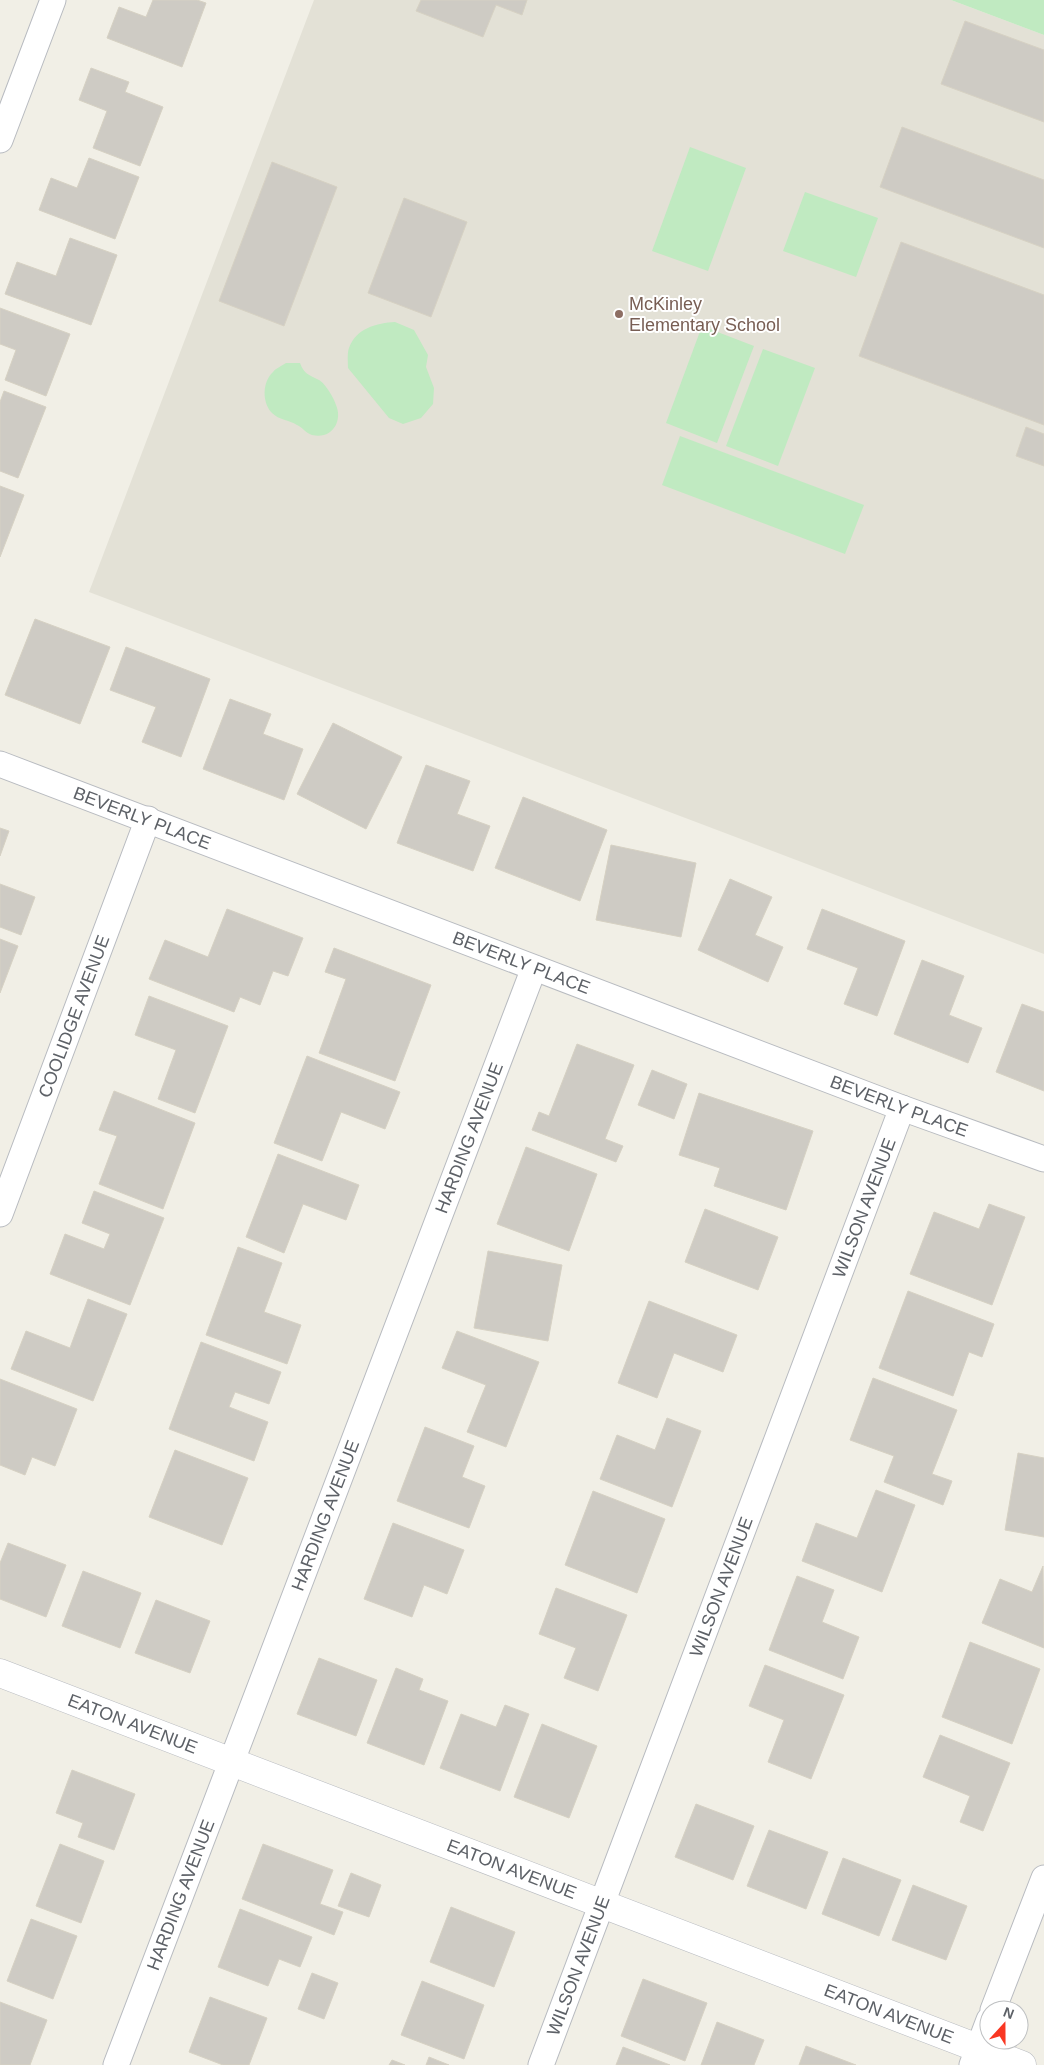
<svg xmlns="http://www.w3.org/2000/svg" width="1044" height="2065" font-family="Helvetica,sans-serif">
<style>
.education{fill:#e3e1d6}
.green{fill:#c0eac1}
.building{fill:#cecbc4;stroke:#d6d1c3}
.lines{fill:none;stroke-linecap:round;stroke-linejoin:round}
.minor-casing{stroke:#b8bbc0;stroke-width:27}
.tertiary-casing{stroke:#b8bbc0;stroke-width:29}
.minor{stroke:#fff;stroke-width:25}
.tertiary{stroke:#fff;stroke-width:28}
.education-dot{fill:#8d6e63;stroke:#fff;stroke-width:2}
.labels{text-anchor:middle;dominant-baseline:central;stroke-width:4;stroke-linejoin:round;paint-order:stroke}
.education-label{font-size:18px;fill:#785e54;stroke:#fff;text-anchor:start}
.street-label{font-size:18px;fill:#5d6167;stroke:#fff}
</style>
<rect width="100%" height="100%" fill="#f1efe6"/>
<polygon class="education" points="314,0 951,0 1044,35 1044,954 89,592"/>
<g class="green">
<polygon points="951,0 1044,0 1044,35"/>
<polygon points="690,147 746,168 708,271 652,251"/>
<polygon points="805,192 878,218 856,277 783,251"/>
<path d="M395,322L414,330L428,355L426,367L434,388L433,404L421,418L403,424L389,418L348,368C348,362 347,353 349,348C356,328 377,323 395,322Z"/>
<polygon points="702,326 754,346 717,443 666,423"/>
<polygon points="763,349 815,368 778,466 726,446"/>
<path d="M286,363H300C304,374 309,375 319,380C325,383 334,398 336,405C343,421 332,440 312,435C307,434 302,427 297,425C289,420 279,420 272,413C262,403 262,382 273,372C276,368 282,366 286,363Z"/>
<polygon points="680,436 864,505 845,554 662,485"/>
</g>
<g class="building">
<polygon points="153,0 197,0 206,3 182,67 107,38 119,7 146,17"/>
<polygon points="421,0 527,0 522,15 496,5 483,37 416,11"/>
<polygon points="965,21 1044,50 1044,122 941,84"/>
<polygon points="91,68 129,82 125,92 163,107 140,166 93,148 107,111 79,100"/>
<polygon points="902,127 1044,180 1044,248 880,187"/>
<polygon points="89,158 139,177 115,239 39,210 51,178 77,188"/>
<polygon points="272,162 337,187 284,326 219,301"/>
<polygon points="404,198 467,222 431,317 368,293"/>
<polygon points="70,238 117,255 91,325 5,294 17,262 56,276"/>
<polygon points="901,242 1044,295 1044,425 859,356"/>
<polygon points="0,308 70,334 46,396 5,380 16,350 0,344"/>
<polygon points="4,391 46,407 18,478 0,471 0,402"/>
<polygon points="1026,427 1044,434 1044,466 1016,456"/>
<polygon points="0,486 24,495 0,557"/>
<polygon points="35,619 110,647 80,724 5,695"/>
<polygon points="126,647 210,679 181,757 142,742 156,707 110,690"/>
<polygon points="230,699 271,714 263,734 303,749 284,800 203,769"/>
<polygon points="333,723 402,757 366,829 297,794"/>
<polygon points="426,765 470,781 457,814 490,826 473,871 397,843"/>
<polygon points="523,797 607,830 580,901 495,868"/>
<polygon points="0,828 9,831 0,856"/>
<polygon points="611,845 696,863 681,937 596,920"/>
<polygon points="730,879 772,897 755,935 783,947 768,982 698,950"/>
<polygon points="0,884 35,897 21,935 0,927"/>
<polygon points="227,909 303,938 288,976 273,971 260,1005 240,997 234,1012 149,979 165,940 208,957"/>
<polygon points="822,909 905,941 877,1016 844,1004 858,968 807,949"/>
<polygon points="0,939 18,946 0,993"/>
<polygon points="334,948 431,985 395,1081 319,1053 346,979 325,972"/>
<polygon points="922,960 964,976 949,1015 982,1028 968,1063 894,1034"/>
<polygon points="149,996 228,1026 195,1113 158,1099 176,1050 135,1035"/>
<polygon points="1022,1004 1044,1012 1044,1091 996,1072"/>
<polygon points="577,1044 634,1065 605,1139 623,1146 616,1162 532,1130 539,1112 549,1116"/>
<polygon points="307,1056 400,1092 385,1129 341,1112 322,1161 274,1143"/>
<polygon points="652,1070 687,1084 674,1119 638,1105"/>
<polygon points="114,1091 195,1123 163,1209 99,1184 117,1136 99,1130"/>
<polygon points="699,1093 813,1131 786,1210 714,1186 720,1168 679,1155"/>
<polygon points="526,1147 597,1174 569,1251 497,1224"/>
<polygon points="278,1154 359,1185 346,1220 303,1204 284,1253 246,1237"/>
<polygon points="94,1191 164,1218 130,1305 50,1274 65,1234 104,1249 110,1234 82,1223"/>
<polygon points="989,1204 1025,1217 992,1305 910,1274 934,1212 979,1229"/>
<polygon points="705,1209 778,1237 758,1290 685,1262"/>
<polygon points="238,1247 282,1263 264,1312 301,1325 287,1364 206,1335"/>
<polygon points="488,1251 562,1265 548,1341 474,1328"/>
<polygon points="908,1291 994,1324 982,1357 969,1352 953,1396 879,1368"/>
<polygon points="88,1299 127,1314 93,1401 11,1369 26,1331 70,1348"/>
<polygon points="649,1301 737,1335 723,1372 674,1353 657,1398 618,1383"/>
<polygon points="457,1331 539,1362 506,1447 467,1432 486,1385 442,1368"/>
<polygon points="201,1342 281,1372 269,1404 235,1392 229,1407 268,1422 254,1461 169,1429"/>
<polygon points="873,1378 957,1410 932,1474 952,1481 943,1505 884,1482 894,1456 850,1440"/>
<polygon points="0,1379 77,1409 55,1466 32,1457 25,1475 0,1465"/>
<polygon points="667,1418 701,1431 672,1507 600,1479 617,1435 655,1450"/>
<polygon points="425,1427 474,1446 462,1477 485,1486 469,1528 397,1501"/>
<polygon points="175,1450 248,1478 222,1545 149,1517"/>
<polygon points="1018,1453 1044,1458 1044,1537 1005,1530"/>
<polygon points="876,1490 915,1505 882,1592 802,1561 816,1523 857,1538"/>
<polygon points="593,1491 665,1519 637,1593 565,1565"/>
<polygon points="393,1523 464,1550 447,1594 424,1585 412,1617 364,1599"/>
<polygon points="8,1543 66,1565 46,1617 0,1599 0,1563"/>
<polygon points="1043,1566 1044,1648 982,1623 1000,1579 1032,1592"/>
<polygon points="83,1571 141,1593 120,1648 62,1626"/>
<polygon points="797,1576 834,1590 822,1622 859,1637 843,1679 769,1650"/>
<polygon points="556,1588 627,1615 598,1691 564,1678 576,1648 539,1634"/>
<polygon points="156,1600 210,1621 190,1673 135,1653"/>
<polygon points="970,1642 1040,1669 1012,1744 942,1717"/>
<polygon points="319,1658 377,1680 356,1736 297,1714"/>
<polygon points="765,1665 844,1695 811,1779 768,1762 784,1720 749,1706"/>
<polygon points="396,1668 423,1679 419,1690 448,1701 424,1765 367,1743"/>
<polygon points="505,1705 529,1714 500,1791 440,1768 461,1714 496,1727"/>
<polygon points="542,1724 597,1746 569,1818 514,1797"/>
<polygon points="940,1735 1010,1763 983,1831 960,1822 970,1796 923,1777"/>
<polygon points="72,1770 135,1794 114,1850 78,1837 83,1823 56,1813"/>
<polygon points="696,1804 754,1826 733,1880 675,1857"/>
<polygon points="769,1830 828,1852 806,1909 747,1886"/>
<polygon points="60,1844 104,1861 81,1923 36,1906"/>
<polygon points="263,1844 333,1870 320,1904 343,1912 334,1935 242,1899"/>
<polygon points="843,1858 901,1880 879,1936 822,1914"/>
<polygon points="351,1873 381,1885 369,1917 338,1906"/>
<polygon points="913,1885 967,1906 946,1960 892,1940"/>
<polygon points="451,1907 515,1932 494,1987 430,1962"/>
<polygon points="240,1909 312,1937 300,1967 279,1959 268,1986 218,1967"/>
<polygon points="31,1919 77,1936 53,1999 7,1981"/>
<polygon points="312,1973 338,1983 324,2019 298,2009"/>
<polygon points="643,1979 707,2003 685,2061 621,2036"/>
<polygon points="422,1981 484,2005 464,2059 401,2035"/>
<polygon points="210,1997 267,2018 249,2065 223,2065 189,2052"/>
<polygon points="0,2002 47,2020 30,2065 0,2065"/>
<polygon points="717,2022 764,2040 754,2065 701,2065"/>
<polygon points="806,2046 856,2065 799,2065"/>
<polygon points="623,2047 670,2065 616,2065"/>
<polygon points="429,2057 449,2065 426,2065"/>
<polygon points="392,2060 405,2065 389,2065"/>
</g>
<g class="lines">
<defs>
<g id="minor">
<polyline points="0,140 53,0"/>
<path id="s1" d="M0,764L902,1108L1044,1159"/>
<path id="s2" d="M0,1214L148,819"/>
<polyline points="993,2010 1044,1878"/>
<path id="s3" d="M116,2065L534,968"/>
<path id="s4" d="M541,2065L902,1108"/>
<polyline points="972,2065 989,2020"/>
</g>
<g id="tertiary">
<path id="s5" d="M0,1673L1022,2065"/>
</g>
</defs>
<use href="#minor" class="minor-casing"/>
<use href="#tertiary" class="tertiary-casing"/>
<use href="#minor" class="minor"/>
<use href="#tertiary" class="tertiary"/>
</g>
<circle class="education-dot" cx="619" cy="314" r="5"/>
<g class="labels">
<g class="education-label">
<text x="629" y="304">McKinley<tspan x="629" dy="21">Elementary School</tspan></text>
</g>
<g class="street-label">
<text stroke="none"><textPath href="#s1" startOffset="152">BEVERLY PLACE</textPath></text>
<text stroke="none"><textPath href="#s1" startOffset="558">BEVERLY PLACE</textPath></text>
<text stroke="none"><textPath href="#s2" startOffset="211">COOLIDGE AVENUE</textPath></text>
<text stroke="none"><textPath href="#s1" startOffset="962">BEVERLY PLACE</textPath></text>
<text stroke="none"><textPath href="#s3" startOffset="992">HARDING AVENUE</textPath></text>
<text stroke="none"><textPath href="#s4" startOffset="916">WILSON AVENUE</textPath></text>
<text stroke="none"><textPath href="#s3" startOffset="588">HARDING AVENUE</textPath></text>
<text stroke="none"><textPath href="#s4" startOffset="511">WILSON AVENUE</textPath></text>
<text stroke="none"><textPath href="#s5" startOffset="142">EATON AVENUE</textPath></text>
<text stroke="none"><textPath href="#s5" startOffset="548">EATON AVENUE</textPath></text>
<text stroke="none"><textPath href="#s3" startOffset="182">HARDING AVENUE</textPath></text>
<text stroke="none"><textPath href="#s4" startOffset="106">WILSON AVENUE</textPath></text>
<text stroke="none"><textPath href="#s5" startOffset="952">EATON AVENUE</textPath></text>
</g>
</g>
<g transform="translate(1004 2025) rotate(21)"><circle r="24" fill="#ffffff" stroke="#bec0c2"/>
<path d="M0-4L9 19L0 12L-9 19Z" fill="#f93723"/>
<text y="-8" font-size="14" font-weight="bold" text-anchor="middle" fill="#5d6167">N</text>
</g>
</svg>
